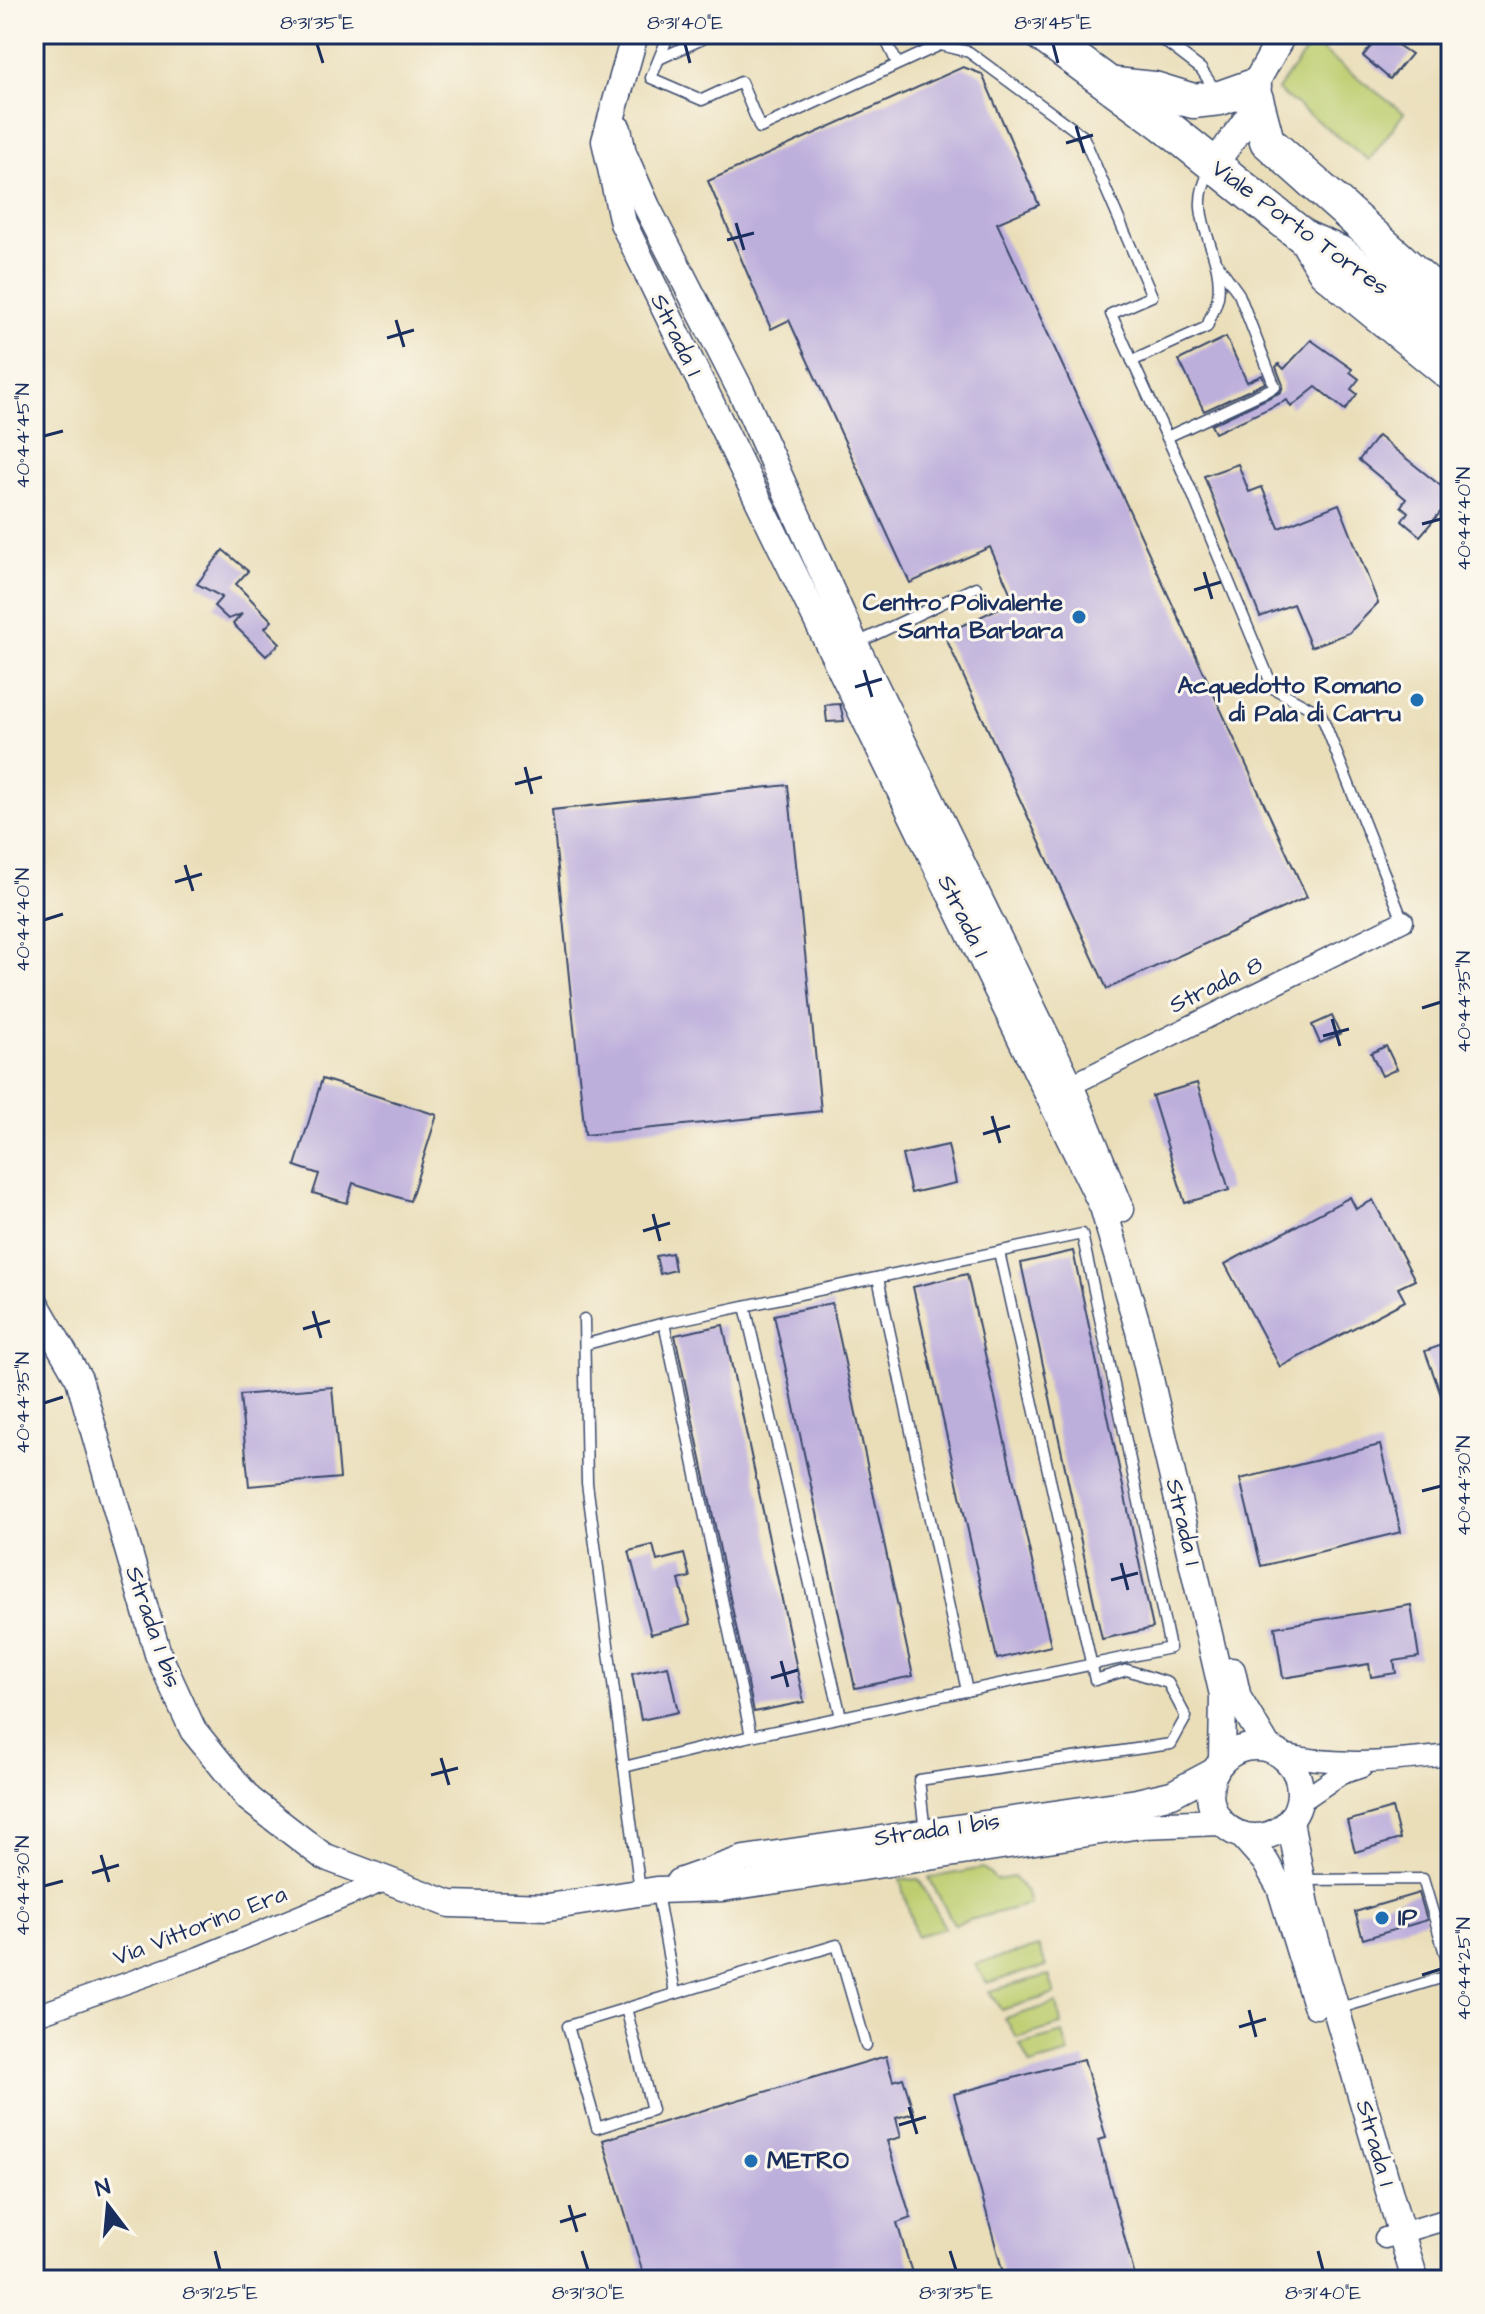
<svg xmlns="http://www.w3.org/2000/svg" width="1485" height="2314" font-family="'Architects Daughter',sans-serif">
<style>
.green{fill:#bdcd70;stroke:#6c7e67;stroke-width:2}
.building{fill:#bdafdc}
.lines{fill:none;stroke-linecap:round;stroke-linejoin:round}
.service-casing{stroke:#3a496c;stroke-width:13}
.minor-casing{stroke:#3a496c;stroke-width:23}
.tertiary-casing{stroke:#3a496c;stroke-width:29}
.primary-casing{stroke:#3a496c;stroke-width:37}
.service{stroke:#fff;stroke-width:10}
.minor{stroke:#fff;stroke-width:20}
.tertiary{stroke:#fff;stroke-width:26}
.primary{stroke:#fff;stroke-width:34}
.ticks{fill:none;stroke:#1b2f5e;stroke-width:3}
.poi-dot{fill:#1f6fb2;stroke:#fbf7ec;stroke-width:3}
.labels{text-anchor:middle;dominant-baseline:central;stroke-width:6;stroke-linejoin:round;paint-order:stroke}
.street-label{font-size:24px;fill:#1b2f5e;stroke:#fbf7ec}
.poi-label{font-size:24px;font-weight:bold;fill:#1b2f5e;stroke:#fbf7ec;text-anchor:end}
.neatline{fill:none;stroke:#1b2f5e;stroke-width:3}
.ticks-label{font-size:20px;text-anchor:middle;fill:#1b2f5e}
</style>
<rect width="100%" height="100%" fill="#fbf7ec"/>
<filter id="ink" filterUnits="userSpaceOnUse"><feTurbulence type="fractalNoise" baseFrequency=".0125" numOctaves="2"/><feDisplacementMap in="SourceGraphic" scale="16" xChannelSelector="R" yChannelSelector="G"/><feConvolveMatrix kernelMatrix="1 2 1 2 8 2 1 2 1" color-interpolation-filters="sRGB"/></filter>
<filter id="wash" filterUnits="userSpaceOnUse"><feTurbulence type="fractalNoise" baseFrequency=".006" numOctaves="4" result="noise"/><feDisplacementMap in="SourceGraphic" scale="32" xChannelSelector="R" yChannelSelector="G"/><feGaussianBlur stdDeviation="1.8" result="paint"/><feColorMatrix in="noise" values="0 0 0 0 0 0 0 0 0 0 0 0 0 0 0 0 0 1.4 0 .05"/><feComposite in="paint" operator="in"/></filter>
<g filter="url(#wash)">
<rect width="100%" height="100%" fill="#eadeb9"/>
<g class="green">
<polygon points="1312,43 1404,113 1369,160 1277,90"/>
<polygon points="983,1868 996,1880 1013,1877 1027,1893 1030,1904 954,1924 929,1878"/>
<polygon points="919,1879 945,1928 916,1936 900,1880"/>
<polygon points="1039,1947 1046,1966 986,1983 975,1964"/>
<polygon points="1049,1975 1055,1994 1001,2010 989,1991"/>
<polygon points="1057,2003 1061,2025 1017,2038 1005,2018"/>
<polygon points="1063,2033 1069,2054 1030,2065 1020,2045"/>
</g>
<g id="blocks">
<g class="building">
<polygon points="1381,34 1411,54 1390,79 1363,56"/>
<polygon points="963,67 982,74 1039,205 997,223 1307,897 1107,989 944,634 1014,601 990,547 910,583 789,320 771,329 708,181"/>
<polygon points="1226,337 1247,382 1262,375 1265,383 1204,411 1179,360"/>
<polygon points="1311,340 1352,369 1350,372 1359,379 1351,389 1357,394 1345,410 1316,387 1291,407 1287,400 1215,433 1211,425 1281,392 1283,385 1276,367 1279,364 1284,369"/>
<polygon points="1378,436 1451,494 1451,500 1420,536 1402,521 1408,512 1401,506 1406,499 1359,460"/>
<polygon points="1238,464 1249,492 1262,487 1279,528 1339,504 1378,603 1349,633 1311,647 1293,604 1260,617 1204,476"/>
<polygon points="223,550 248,571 236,584 272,621 265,628 280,643 266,656 233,624 242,614 228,619 214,606 222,597 197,584"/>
<polygon points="840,704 844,721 827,722 825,705"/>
<polygon points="788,785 821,1111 585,1135 552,810"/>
<polygon points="1332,1016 1340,1034 1320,1043 1312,1025"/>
<polygon points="1386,1046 1397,1069 1382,1076 1371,1053"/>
<polygon points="322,1079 437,1115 410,1201 353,1183 347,1203 313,1193 319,1174 295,1166"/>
<polygon points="1197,1083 1229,1190 1185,1203 1152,1096"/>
<polygon points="948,1145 956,1183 911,1193 902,1155"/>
<polygon points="1350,1197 1356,1209 1373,1200 1415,1280 1398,1288 1405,1301 1280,1367 1225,1264"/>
<polygon points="1073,1251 1153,1628 1102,1639 1021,1263"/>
<polygon points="672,1253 675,1270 660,1274 656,1256"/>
<polygon points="967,1274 1051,1646 997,1659 913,1287"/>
<polygon points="832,1303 913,1676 855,1688 774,1315"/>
<polygon points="723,1325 804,1702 754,1712 675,1335"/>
<polygon points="1451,1342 1451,1417 1449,1417 1425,1351"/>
<polygon points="332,1387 340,1478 249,1486 240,1395"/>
<polygon points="1380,1445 1401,1532 1261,1566 1240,1479"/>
<polygon points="653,1545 657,1561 684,1554 690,1577 679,1580 691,1624 651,1634 629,1551"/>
<polygon points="1411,1605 1419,1657 1394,1661 1396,1673 1371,1677 1369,1664 1283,1678 1275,1627"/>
<polygon points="668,1666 678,1712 641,1720 632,1674"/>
<polygon points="1392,1808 1400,1839 1355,1852 1347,1821"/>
<polygon points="1419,1893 1427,1920 1363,1939 1355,1912"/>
<polygon points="886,2056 893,2081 903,2078 914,2113 896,2118 901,2137 887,2141 911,2218 897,2223 912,2273 889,2280 645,2280 603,2140"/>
<polygon points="1084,2059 1106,2138 1098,2140 1136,2280 1005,2280 954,2094"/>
</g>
</g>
</g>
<g filter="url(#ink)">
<use href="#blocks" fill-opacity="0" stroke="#3a496c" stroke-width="2"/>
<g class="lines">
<defs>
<g id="service">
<polyline points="669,34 651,78 702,100 741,82 760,128 940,45"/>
<polyline points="883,34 897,63"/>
<polyline points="918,34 940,45 969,52 1083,136 1152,296 1111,314 1190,488 1273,688 1321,714 1403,921"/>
<polyline points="1155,34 1201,69 1217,93"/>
<polyline points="659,59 713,34"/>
<path d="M1132,361L1207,327C1210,317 1216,307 1218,297C1225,250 1183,217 1210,171"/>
<polyline points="1167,437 1275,387 1239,294 1216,262"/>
<polyline points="855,644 976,587"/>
<polyline points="878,1278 967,1691"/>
<polyline points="745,1306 841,1717"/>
<polyline points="584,1319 587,1483 640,1891"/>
<polyline points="587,1344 664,1323 1082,1234 1170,1648 751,1736 664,1323"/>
<polyline points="624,1767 751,1736"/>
<polyline points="925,1832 919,1780 1171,1744 1186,1717 1168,1683 1127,1670 1095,1680 999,1252"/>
<polyline points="1304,1880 1423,1879 1451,1974"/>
<polyline points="657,1893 675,1993"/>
<polyline points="626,2008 652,2110 597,2128 568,2026 837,1945 866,2045"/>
<polyline points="1337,2009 1451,1975"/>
</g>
<g id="minor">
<polyline points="1059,1091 1403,921"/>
<path d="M1279,1753C1337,1768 1393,1761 1451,1755"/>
<polyline points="1300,1802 1341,1774 1362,1767"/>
<polyline points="34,2016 199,1957 384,1881"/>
<polyline points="1385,2238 1451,2218"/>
</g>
<g id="tertiary">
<polyline points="635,34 605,141 623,223 1103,1207 1139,1331 1223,1695 1222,1761"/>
<polyline points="618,129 623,153 647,207 742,393 855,644 1070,1085 1121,1209"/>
<polyline points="1213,166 1250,115 1256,99 1254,86 1283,34"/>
<polyline points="34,1301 79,1379 158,1654 193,1730 249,1799 323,1856 450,1904 548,1907 657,1890 723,1888 1141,1825 1221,1822"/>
<polyline points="1232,1671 1238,1698 1268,1748"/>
<circle cx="1255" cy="1792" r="45"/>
<polyline points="1290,1821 1307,1910 1415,2280"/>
<polyline points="1242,1835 1265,1861 1280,1887 1316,2005"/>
<polyline points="679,1882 744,1859 1137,1802 1172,1794 1215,1771"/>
</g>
<g id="primary">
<polyline points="1041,34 1162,123 1305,238 1342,254 1451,344"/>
<polyline points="1115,85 1154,89 1193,101 1220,98 1254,86"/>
<polyline points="1256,99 1267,141 1451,305"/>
<polyline points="1308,242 1325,271 1451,374"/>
</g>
</defs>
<use href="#service" class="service-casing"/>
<use href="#minor" class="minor-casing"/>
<use href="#tertiary" class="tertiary-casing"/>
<use href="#primary" class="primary-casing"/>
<use href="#service" class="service"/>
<use href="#minor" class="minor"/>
<use href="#tertiary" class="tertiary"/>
<use href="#primary" class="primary"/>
</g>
</g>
<path class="ticks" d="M317,44L323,63M685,44L690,63M1053,44L1058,63M1076,126L1084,153M1066,143L1093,135M736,223L744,250M727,240L754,233M396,320L404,347M387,338L414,330M44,436L63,431M1422,524L1441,519M1204,572L1212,599M1194,590L1221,582M864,670L872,697M855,687L882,679M525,767L532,794M515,784L542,777M185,865L193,891M175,882L202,874M44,920L63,914M1422,1008L1441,1002M1332,1019L1340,1046M1323,1036L1349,1029M992,1116L1000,1143M983,1134L1010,1126M653,1214L660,1241M643,1231L670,1223M313,1311L321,1338M303,1329L330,1321M44,1403L63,1397M1422,1491L1441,1486M1121,1563L1128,1590M1111,1580L1138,1573M781,1661L788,1687M771,1678L798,1670M441,1758L449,1785M431,1775L458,1768M101,1855L109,1882M92,1873L119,1865M44,1886L63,1881M1422,1975L1441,1969M1249,2010L1256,2037M1239,2027L1266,2019M909,2107L917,2134M899,2125L926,2117M569,2205L577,2232M560,2222L586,2214M215,2251L220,2270M582,2251L588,2270M950,2251L956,2270M1318,2251L1323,2270"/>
<g class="poi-dot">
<circle cx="1079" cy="617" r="8"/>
<circle cx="1417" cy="700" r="8"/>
<circle cx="1382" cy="1918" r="8"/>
<circle cx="751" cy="2161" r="8"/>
</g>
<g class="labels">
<g class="street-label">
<text transform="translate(1300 228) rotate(36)">Viale Porto Torres</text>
<text transform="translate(676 335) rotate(64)">Strada 1</text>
<text transform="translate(963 916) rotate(64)">Strada 1</text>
<text transform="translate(1216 985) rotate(-26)">Strada 8</text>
<text transform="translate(1183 1522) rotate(77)">Strada 1</text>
<text transform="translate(153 1627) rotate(71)">Strada 1 bis</text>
<text transform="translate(937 1830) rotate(-8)">Strada 1 bis</text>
<text transform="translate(200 1926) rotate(-21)">Via Vittorino Era</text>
<text transform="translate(1375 2143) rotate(74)">Strada 1</text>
</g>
<g class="poi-label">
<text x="1063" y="603">Centro Polivalente<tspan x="1063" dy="28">Santa Barbara</tspan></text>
<text x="1401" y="686">Acquedotto Romano<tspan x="1401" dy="28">di Pala di Carru</tspan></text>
<text x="1398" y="1918" text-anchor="start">IP</text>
<text x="767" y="2161" text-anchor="start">METRO</text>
</g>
</g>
<rect width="1485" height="2314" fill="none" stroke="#fbf7ec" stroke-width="88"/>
<g transform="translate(108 2206) rotate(344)" stroke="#fbf7ec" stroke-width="6" paint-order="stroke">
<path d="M0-6L14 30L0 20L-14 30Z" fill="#1b2f5e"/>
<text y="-12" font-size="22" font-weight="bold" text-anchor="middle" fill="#1b2f5e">N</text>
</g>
<rect x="44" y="44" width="1397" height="2226" class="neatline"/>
<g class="ticks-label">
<text x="317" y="29">8°31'35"E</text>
<text x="685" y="29">8°31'40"E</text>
<text x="1053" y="29">8°31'45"E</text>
<text transform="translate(22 436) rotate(-90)" y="7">40°44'45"N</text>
<text transform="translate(1463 519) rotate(-90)" y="7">40°44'40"N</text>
<text transform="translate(22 920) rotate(-90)" y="7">40°44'40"N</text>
<text transform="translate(1463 1002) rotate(-90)" y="7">40°44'35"N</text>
<text transform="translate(22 1403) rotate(-90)" y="7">40°44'35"N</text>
<text transform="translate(1463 1486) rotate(-90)" y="7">40°44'30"N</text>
<text transform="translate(22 1886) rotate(-90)" y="7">40°44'30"N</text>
<text transform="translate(1463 1969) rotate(-90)" y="7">40°44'25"N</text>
<text x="220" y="2299">8°31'25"E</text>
<text x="588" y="2299">8°31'30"E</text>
<text x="956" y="2299">8°31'35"E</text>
<text x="1323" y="2299">8°31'40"E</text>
</g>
</svg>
